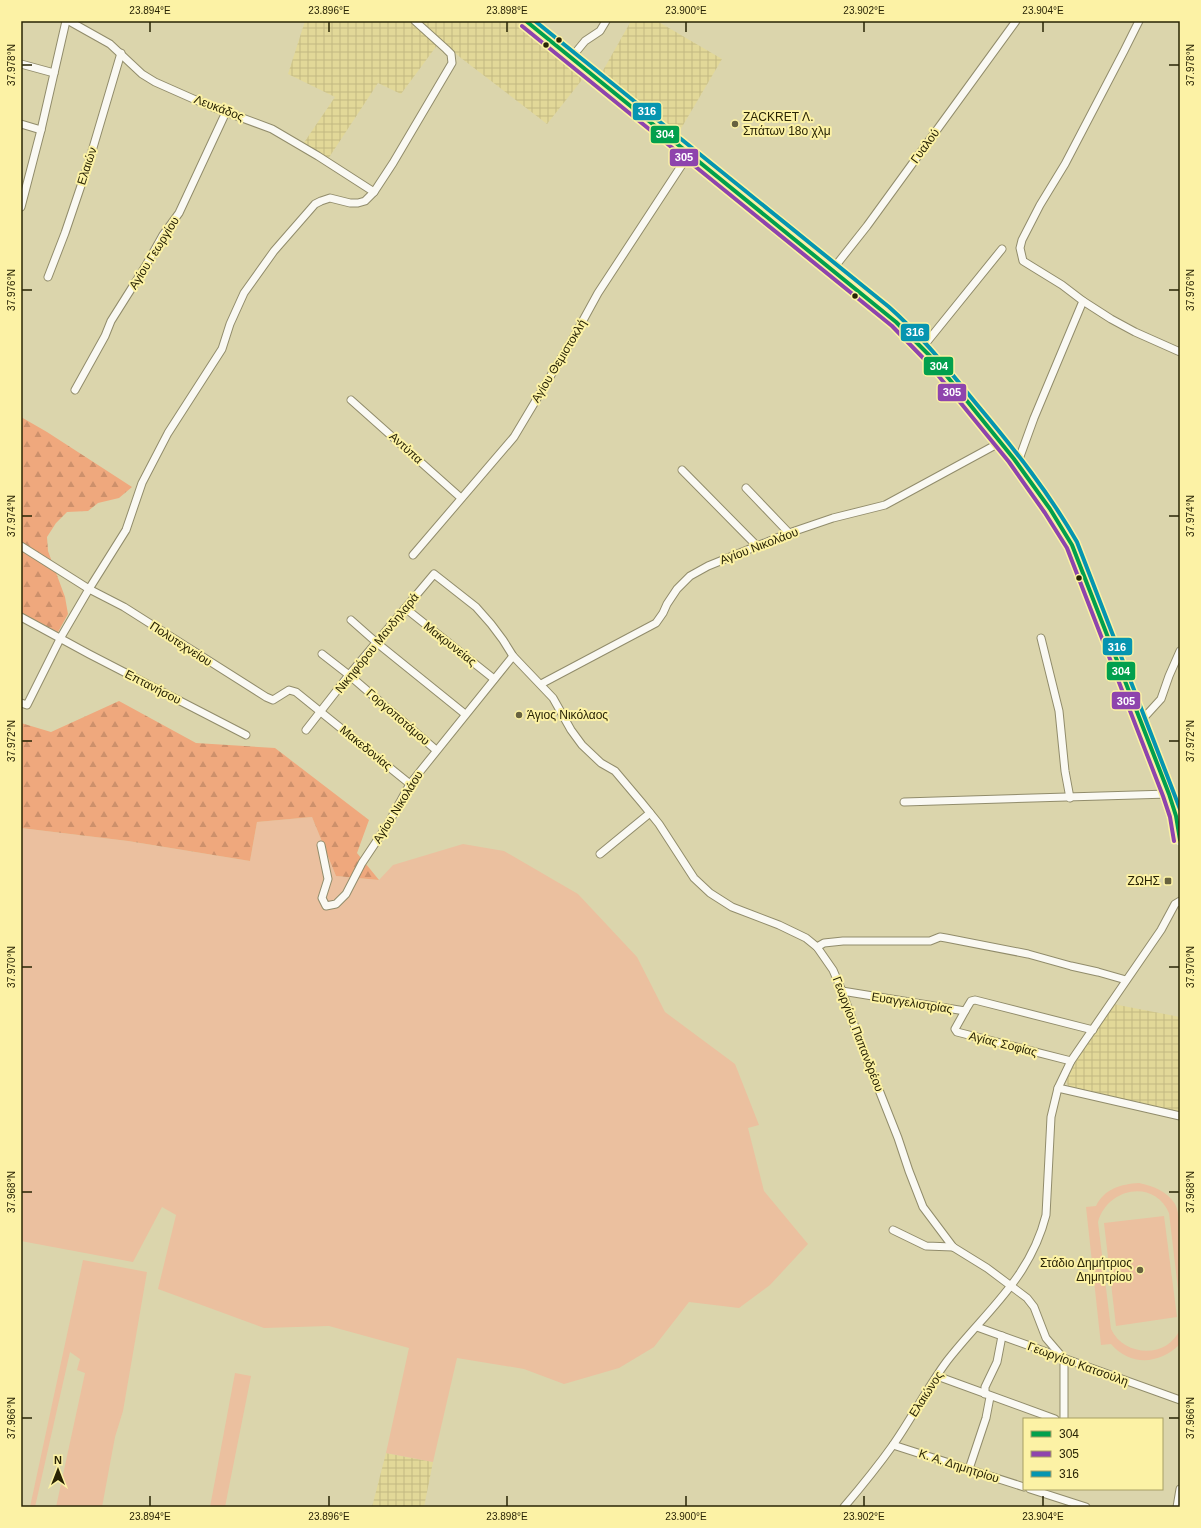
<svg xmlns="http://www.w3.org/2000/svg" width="1201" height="1528" font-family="Arial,sans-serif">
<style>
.industrial{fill:url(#industrial-grid)}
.grass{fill:#ebc09f}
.forest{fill:url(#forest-firs)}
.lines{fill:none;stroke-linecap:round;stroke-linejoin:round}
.minor-casing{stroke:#918c6b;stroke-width:9}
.major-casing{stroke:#efecda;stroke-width:11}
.minor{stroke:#faf9f3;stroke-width:7}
.major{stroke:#e9e2e0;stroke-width:9}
.bus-1-casing{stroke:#fcf2a5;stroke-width:7}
.bus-2-casing{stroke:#fcf2a5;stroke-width:7}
.bus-3-casing{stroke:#fcf2a5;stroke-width:7}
.bus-1{stroke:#02a04d;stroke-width:4}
.bus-2{stroke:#8e44ad;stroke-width:4}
.bus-3{stroke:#0695b0;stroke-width:4}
.ticks{fill:none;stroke:#292405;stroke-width:1.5}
.bus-dot{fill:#292405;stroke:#fcf2a5;stroke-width:1.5}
.poi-dot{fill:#67623f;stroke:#fcf2a5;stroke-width:1.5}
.labels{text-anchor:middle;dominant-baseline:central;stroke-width:4;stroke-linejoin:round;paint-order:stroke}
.street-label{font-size:12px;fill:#292405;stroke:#fcf2a5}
.poi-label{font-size:12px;fill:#292405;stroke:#fcf2a5;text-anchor:start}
.line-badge{stroke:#fcf2a5;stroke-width:1.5}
.badge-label{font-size:11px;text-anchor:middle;font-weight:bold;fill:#fff}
.neatline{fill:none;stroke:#292405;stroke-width:1.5}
.ticks-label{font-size:10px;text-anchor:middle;fill:#292405}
</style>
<defs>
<pattern id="industrial-grid" width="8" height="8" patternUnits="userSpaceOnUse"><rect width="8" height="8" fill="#e2d898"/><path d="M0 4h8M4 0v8" fill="none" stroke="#c2b982"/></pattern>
<pattern id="forest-firs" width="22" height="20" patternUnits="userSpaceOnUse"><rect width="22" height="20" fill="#efa87d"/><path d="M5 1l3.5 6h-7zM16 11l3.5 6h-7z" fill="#cd906b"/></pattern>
</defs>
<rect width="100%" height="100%" fill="#dbd5ac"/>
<g class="industrial">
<polygon points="305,21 411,21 438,44 401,94 378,83 328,159 303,144 335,97 288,74"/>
<polygon points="418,21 517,21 585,76 547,124 461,58"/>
<polygon points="631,21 657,21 722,59 676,137 601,74"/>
<polygon points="1113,1004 1180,1017 1180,1111 1178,1113 1068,1086 1066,1080 1079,1056"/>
<polygon points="386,1453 433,1462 424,1507 372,1507"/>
</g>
<g class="grass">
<polygon points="312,817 336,876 379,880 393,865 463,844 504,851 578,894 637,957 665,1012 735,1064 759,1125 748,1128 764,1191 808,1244 770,1285 739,1308 689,1302 654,1347 619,1368 564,1384 524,1369 457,1358 433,1462 386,1453 409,1348 329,1326 264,1328 158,1289 176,1215 162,1207 133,1262 21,1241 21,828 128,841 250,861 257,822"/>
<path d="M1139,1183C1153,1186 1167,1191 1175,1204C1184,1219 1180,1286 1180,1306L1169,1213C1154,1178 1107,1188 1098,1222L1111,1329C1124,1357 1168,1359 1180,1329V1344C1160,1364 1131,1367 1111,1344L1101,1345L1086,1207L1096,1206C1104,1189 1121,1184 1139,1183Z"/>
<polygon points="1164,1216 1177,1317 1116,1326 1104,1223"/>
<polygon points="83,1260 147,1272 123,1411 115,1437 102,1507 56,1507 85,1373 77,1370 80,1359 70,1352 35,1507 30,1507"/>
<polygon points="235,1373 251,1376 225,1507 210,1507"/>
</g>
<g class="forest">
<polygon points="21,417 47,432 132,487 119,498 98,503 88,511 67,512 56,523 47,537 48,551 65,597 68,614 58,632 21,613"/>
<polygon points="119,701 196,743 275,748 369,820 357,853 379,880 336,876 312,817 257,822 250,861 128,841 21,828 21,723 51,732"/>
</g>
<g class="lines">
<defs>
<g id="minor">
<polyline points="69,21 110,44 142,74 155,82 207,105 272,129 318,156 374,192"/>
<polyline points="571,58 585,41 600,31 606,21"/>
<polyline points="21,64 54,73"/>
<polyline points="21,124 41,130"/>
<polyline points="21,207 41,130 66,21"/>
<polyline points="833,269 867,226 1016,21"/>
<polyline points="48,277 65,233 87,168 121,53"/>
<polyline points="1083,301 1111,319 1135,332 1180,352"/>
<polyline points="922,348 1002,249"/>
<polyline points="75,390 105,336 111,321 145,267 163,235 179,213 226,112"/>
<polyline points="351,400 461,498"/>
<polyline points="1018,462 1034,418 1083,301 1062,285 1023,261 1020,248 1022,240 1040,205 1065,164 1124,51 1139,21"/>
<polyline points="682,470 758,547"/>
<polyline points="746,488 789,533"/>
<polyline points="21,546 89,589 124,607 266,697 273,700 289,690 296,692 410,784"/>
<polyline points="413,555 514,437 575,335 598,293 689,154"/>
<polyline points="405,608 494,679"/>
<polyline points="21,617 89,654 246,735"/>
<polyline points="351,620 377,643 465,714"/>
<polyline points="1041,638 1059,711 1065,771 1070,798"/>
<polyline points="322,654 349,675 436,750"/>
<polyline points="541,684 656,623 663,613 667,604 677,589 690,576 708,566 789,533 833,518 885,505 1001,442"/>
<polyline points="21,703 27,705 61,637 89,589 126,530 142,483 168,433 222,349 230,324 244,293 274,251 315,204 321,201 330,198 350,203 358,203 365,201 374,192 393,163 452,63 451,54 446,49 415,21"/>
<polyline points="1140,722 1161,699 1169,676 1180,651"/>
<polyline points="306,730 349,675 434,574 476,607 491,624 503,640 513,656 553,698 571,730 582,745 601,763 615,771 642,803 659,824 694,878 710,893 732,907 779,925 806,938 817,947 833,970 842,991 864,1052 898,1138 909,1171 923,1207 953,1247 987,1268 1027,1298 1034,1307 1046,1338 1064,1359 1064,1419"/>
<polyline points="904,802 1169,794"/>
<polyline points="321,845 328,879 322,898 326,906 336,904 346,894 362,863 388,824 410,784 513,656"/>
<polyline points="600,854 650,813"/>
<polyline points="817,947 824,943 843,941 930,941 940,937 946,938 1028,954 1071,966 1098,972 1126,980"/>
<polyline points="842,991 965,1011 971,1001 975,1000 1093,1030"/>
<polyline points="965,1011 955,1029 957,1032 1071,1061"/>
<polyline points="1058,1088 1180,1116"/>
<polyline points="893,1230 926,1246 953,1247"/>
<polyline points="977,1327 1180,1400"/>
<polyline points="937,1376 1055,1419"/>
<polyline points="985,1394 985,1387 997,1362 1002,1336"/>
<polyline points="893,1445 1024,1487"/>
<polyline points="969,1469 986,1418 990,1397"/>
<polyline points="1030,1489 1086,1507"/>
<path d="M844,1507C861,1487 878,1466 893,1445C912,1418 927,1388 947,1361C985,1312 1030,1279 1046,1215L1051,1117L1058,1088L1071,1061L1161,930L1175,904L1180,901"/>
<polyline points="1177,1507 1180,1489"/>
</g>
<path id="major" d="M526,21L689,154L873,302C889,315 904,328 918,343C938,364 956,388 974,410C1010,453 1045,496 1072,545L1169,794L1176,816L1180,840"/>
</defs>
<use href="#minor" class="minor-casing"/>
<use href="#major" class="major-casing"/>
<use href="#minor" class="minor"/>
<use href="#major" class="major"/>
<defs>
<polyline id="bus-1" points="526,21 896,322 933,359 1014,459 1050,509 1072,545 1169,794 1176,816 1180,840"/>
<polyline id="bus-2" points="522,26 892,326 928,363 1009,462 1045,513 1067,548 1163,796 1170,817 1174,841"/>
<path id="bus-3" d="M535,21L889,307C923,337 950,372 979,407C1015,450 1049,493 1077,542L1180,809"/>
</defs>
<use href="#bus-1" class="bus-1-casing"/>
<use href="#bus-2" class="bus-2-casing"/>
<use href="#bus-3" class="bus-3-casing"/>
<use href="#bus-1" class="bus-1"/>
<use href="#bus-2" class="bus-2"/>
<use href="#bus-3" class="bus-3"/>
</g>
<path class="ticks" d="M150,22V32M329,22V32M507,22V32M686,22V32M864,22V32M1043,22V32M22,65H32M1169,65H1179M22,290H32M1169,290H1179M22,516H32M1169,516H1179M22,741H32M1169,741H1179M22,967H32M1169,967H1179M22,1192H32M1169,1192H1179M22,1418H32M1169,1418H1179M150,1496V1506M329,1496V1506M507,1496V1506M686,1496V1506M864,1496V1506M1043,1496V1506"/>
<g class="bus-dot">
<circle cx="559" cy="40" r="3.5"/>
<circle cx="546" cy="45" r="3.5"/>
<circle cx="855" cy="296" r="3.5"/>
<circle cx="1079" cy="578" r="3.5"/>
</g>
<g class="poi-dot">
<circle cx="735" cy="124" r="4"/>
<circle cx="519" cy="715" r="4"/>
<rect x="1164" y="877" width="8" height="8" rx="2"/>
<circle cx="1140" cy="1270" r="4"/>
</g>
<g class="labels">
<g class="street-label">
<text transform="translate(219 108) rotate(21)">Λευκάδος</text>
<text transform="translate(925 146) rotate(-54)">Γυαλού</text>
<text transform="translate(87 166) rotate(-72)">Ελαιών</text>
<text transform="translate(154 253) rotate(-58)">Αγίου Γεωργίου</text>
<text transform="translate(559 361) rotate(-59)">Αγίου Θεμιστοκλή</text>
<text transform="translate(406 448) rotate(42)">Αντύπα</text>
<text transform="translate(759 546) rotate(-21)">Αγίου Νικολάου</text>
<text transform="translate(377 643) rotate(-51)">Νικηφόρου Μανδηλαρά</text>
<text transform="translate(181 644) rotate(33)">Πολυτεχνείου</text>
<text transform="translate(450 644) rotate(38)">Μακρυνείας</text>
<text transform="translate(153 687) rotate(27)">Επτανήσου</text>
<text transform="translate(398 717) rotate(41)">Γοργοποτάμου</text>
<text transform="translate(366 748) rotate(39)">Μακεδονίας</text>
<text transform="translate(398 807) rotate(-58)">Αγίου Νικολάου</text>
<text transform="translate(912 1003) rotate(9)">Ευαγγελιστρίας</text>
<text transform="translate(858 1034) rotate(69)">Γεωργίου Παπανδρέου</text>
<text transform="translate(1003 1044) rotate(14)">Αγίας Σοφίας</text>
<text transform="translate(1078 1364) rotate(20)">Γεωργίου Κατσούλη</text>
<text transform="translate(926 1394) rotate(-57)">Ελαιώνος</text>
<text transform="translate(959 1466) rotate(18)">Κ. Α. Δημητρίου</text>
</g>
<g class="poi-label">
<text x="743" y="117">ZACKRET Λ.<tspan x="743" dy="14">Σπάτων 18ο χλμ</tspan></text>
<text x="527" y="715">Άγιος Νικόλαος</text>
<text x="1160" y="881" text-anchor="end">ΖΩΗΣ</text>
<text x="1132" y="1263" text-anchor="end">Στάδιο Δημήτριος<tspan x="1132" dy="14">Δημητρίου</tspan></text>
</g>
</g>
<g class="line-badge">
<rect x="632" y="102" width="30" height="19" rx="4" fill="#0695b0"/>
<rect x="650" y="125" width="30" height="19" rx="4" fill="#02a04d"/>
<rect x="669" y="148" width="30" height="19" rx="4" fill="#8e44ad"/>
<rect x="900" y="323" width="30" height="19" rx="4" fill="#0695b0"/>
<rect x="923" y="356" width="31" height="20" rx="4" fill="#02a04d"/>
<rect x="937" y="383" width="30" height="19" rx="4" fill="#8e44ad"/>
<rect x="1102" y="637" width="31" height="19" rx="4" fill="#0695b0"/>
<rect x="1106" y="661" width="30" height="20" rx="4" fill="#02a04d"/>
<rect x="1111" y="691" width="30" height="19" rx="4" fill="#8e44ad"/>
</g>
<g class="badge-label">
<text x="647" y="115">316</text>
<text x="665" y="138">304</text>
<text x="684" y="161">305</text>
<text x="915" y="336">316</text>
<text x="939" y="370">304</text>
<text x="952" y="396">305</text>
<text x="1117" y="651">316</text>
<text x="1121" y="675">304</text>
<text x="1126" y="705">305</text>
</g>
<rect width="1201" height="1528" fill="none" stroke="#fcf2a5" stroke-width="44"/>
<rect x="1023" y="1418" width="140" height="72" fill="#fcf2a5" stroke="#a8a065"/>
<rect x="1031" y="1431" width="20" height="6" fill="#02a04d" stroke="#a8a065"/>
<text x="1059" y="1438" font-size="12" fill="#292405">304</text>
<rect x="1031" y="1451" width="20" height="6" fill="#8e44ad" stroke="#a8a065"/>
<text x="1059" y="1458" font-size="12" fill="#292405">305</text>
<rect x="1031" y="1471" width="20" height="6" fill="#0695b0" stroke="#a8a065"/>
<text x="1059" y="1478" font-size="12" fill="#292405">316</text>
<g transform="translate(58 1470)" stroke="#fcf2a5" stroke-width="3" paint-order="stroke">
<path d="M0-3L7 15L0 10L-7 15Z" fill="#292405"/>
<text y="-6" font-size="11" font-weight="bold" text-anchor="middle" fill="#292405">N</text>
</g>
<rect x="22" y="22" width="1157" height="1484" class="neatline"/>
<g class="ticks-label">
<text x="150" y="14">23.894°E</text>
<text x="329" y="14">23.896°E</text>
<text x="507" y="14">23.898°E</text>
<text x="686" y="14">23.900°E</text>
<text x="864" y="14">23.902°E</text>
<text x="1043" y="14">23.904°E</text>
<text transform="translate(11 65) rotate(-90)" y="4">37.978°N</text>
<text transform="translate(1190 65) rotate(-90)" y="4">37.978°N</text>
<text transform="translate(11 290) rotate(-90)" y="4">37.976°N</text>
<text transform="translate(1190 290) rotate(-90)" y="4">37.976°N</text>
<text transform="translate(11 516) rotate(-90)" y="4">37.974°N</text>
<text transform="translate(1190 516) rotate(-90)" y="4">37.974°N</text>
<text transform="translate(11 741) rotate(-90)" y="4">37.972°N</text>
<text transform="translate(1190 741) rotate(-90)" y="4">37.972°N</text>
<text transform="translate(11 967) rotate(-90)" y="4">37.970°N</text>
<text transform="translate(1190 967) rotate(-90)" y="4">37.970°N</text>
<text transform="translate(11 1192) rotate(-90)" y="4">37.968°N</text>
<text transform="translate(1190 1192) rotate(-90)" y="4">37.968°N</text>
<text transform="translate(11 1418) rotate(-90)" y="4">37.966°N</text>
<text transform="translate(1190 1418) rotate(-90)" y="4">37.966°N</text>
<text x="150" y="1520">23.894°E</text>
<text x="329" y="1520">23.896°E</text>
<text x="507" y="1520">23.898°E</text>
<text x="686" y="1520">23.900°E</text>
<text x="864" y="1520">23.902°E</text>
<text x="1043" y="1520">23.904°E</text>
</g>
</svg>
